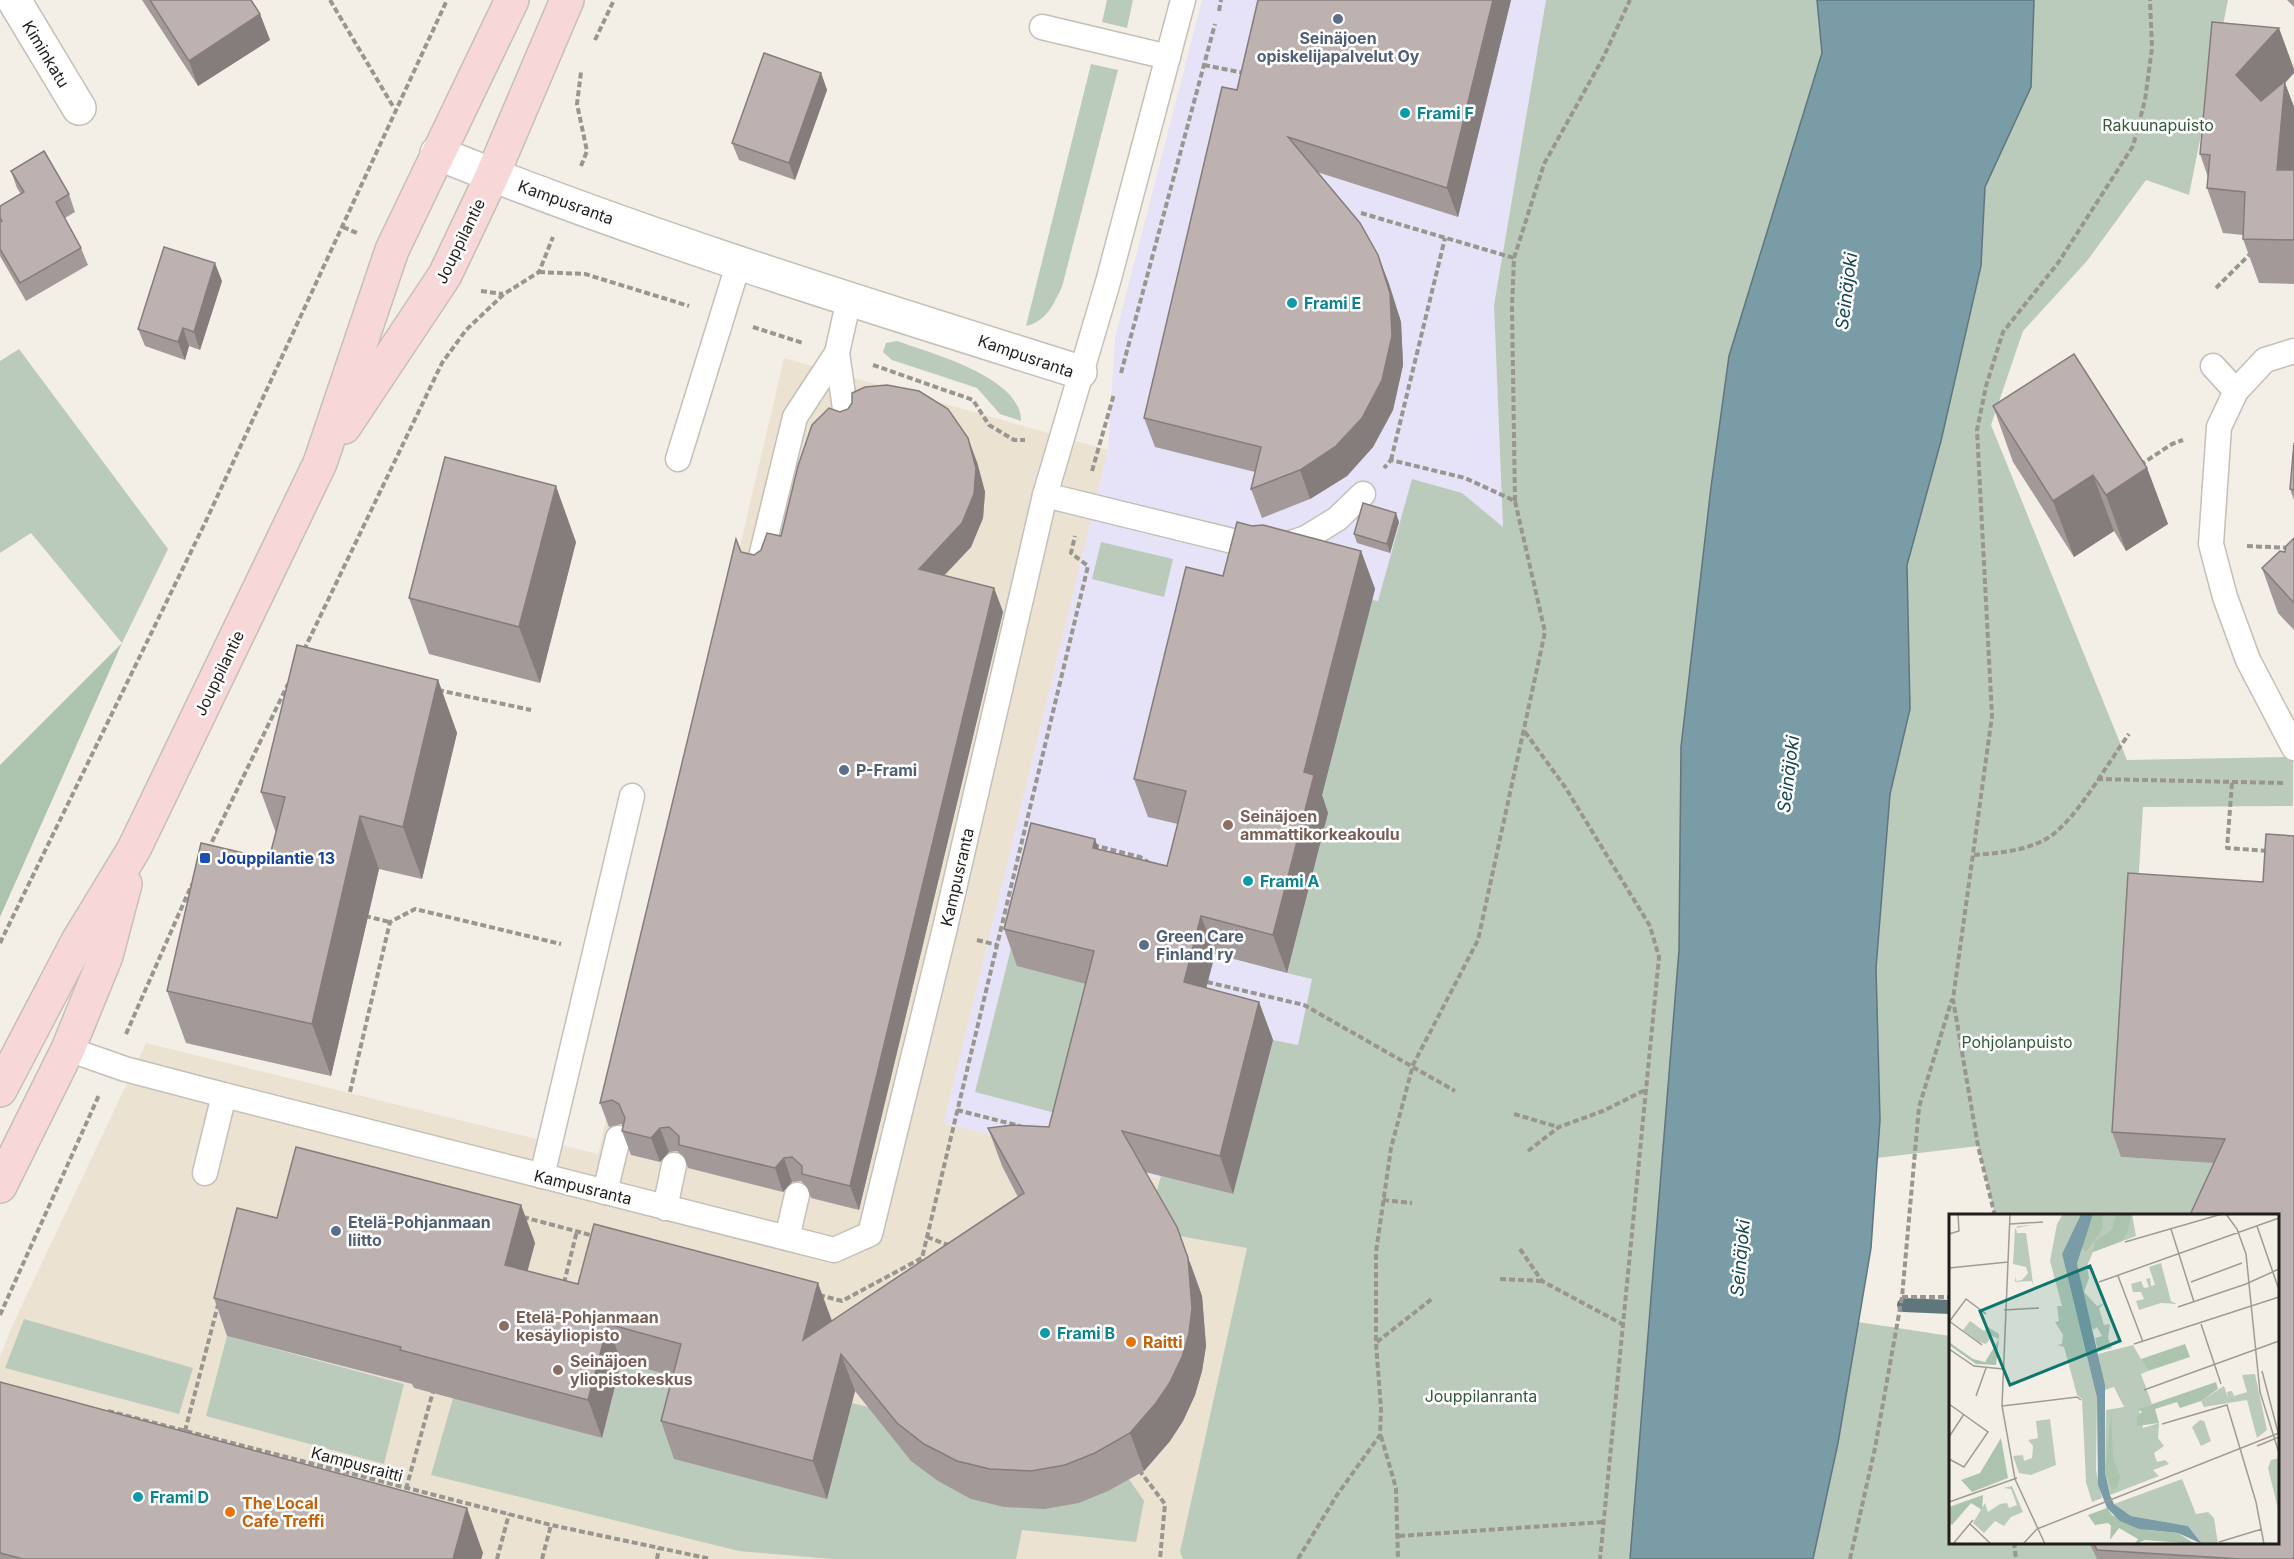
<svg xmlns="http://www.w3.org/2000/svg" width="2294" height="1559" font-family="Inter,sans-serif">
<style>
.built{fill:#ebe2d2}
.education{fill:#e6e2f8}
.green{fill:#bacbbb}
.forest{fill:#acc4ae}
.water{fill:#7a9ca7;stroke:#5f767d;stroke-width:1.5}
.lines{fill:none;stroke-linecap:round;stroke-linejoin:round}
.stream{stroke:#5f767d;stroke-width:14}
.service-casing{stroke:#c5c0b7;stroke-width:27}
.minor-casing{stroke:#c5c0b7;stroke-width:36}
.secondary-casing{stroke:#c5c0b7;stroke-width:36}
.path{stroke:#99958f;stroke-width:4;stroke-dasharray:6 3;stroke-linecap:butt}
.service{stroke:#fff;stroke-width:24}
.minor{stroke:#fff;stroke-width:33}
.secondary{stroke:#f7d7d8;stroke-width:33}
.wall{fill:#a39998}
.shaded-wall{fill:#857d7c}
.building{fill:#beb2b1;stroke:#857d7c;stroke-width:1.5}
.service-dot{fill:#5c6f8a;stroke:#fff;stroke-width:2}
.culture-dot{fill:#0f9aa8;stroke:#fff;stroke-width:2}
.education-dot{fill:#8d6e63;stroke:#fff;stroke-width:2}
.transit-dot{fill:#1a4fb4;stroke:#fff;stroke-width:2}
.food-dot{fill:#e8710a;stroke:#fff;stroke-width:2}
.labels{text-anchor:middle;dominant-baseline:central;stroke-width:5;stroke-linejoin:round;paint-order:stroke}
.service-label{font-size:16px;font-weight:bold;fill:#4e5e75;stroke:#fff;text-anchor:start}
.street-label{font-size:16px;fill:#201e1b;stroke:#fff}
.culture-label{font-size:16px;font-weight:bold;fill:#0d838f;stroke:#fff;text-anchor:start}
.park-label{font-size:16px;fill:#325938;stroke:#fff}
.education-label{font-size:16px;font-weight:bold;fill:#785e54;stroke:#fff;text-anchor:start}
.transit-label{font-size:16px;font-weight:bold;fill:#164399;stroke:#fff;text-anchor:start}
.food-label{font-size:16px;font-weight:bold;fill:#c56008;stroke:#fff;text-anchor:start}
.water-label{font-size:18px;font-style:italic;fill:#124452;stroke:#fff}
.inset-road{fill:none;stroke:#9f9b95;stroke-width:1.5}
.view{fill:#0f766e;fill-opacity:0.15;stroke:#0f766e;stroke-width:3}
.inset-edge{fill:none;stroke:#201e1b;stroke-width:3}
</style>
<rect width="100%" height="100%" fill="#f4efe6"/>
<polygon class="built" points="784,358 1108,450 944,1123 1354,1228 1277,1559 0,1559 0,1357 12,1326 146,1043 598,1154"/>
<polygon class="education" points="1202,0 1546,0 1494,305 1503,528 1354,1228 944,1123 1108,450 1115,337"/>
<g class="green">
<polygon points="1107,0 1133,0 1127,28 1102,22"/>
<polygon points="1546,0 1817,0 1822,53 1729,356 1711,487 1681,747 1679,950 1630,1559 1183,1559 1180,1552 1247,1248 1174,1235 1131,1183 1157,1190 1161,1176 1233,1194 1273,1040 1298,1045 1312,979 1287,973 1328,813 1250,793 1372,600 1378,601 1412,479 1462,493 1503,527 1494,305"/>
<polygon points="2034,0 2228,0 2189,195 2146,180 2087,261 2023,331 1991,425 2127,760 2293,757 2293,806 2143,807 2121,1157 2238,1164 2211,1215 1995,1215 1978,1146 1877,1158 1880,1120 1876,968 1890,794 1910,709 1907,565 1941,441 1981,266 1985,187 2031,87"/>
<path d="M1091,64L1118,70L1062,287C1053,305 1047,321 1026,326Z"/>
<path d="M897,341C930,353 1022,377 1021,421L1000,414L977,388L892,360L883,352L886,343Z"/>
<polygon points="19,349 168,549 122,643 31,533 0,553 0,361"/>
<polygon points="1101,542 1173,559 1164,597 1092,579"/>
<polygon points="1034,857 1108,989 1075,1118 975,1092"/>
<polygon points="24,1319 193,1368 179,1414 5,1368"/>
<polygon points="1858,1322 1950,1336 1950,1542 2088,1543 2097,1559 1813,1559 1838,1443"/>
<polygon points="227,1336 404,1384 384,1464 206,1416"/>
<polygon points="621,1362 694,1382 827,1499 852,1403 875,1409 1079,1503 1129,1479 1144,1501 1136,1542 1022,1530 1016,1559 833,1559 739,1551 431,1475 453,1398 602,1438"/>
</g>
<polygon class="forest" points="122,643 0,917 0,765"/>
<polygon class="water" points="1817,0 2034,0 2031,87 1985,187 1981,266 1941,441 1907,565 1910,709 1890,794 1876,968 1880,1120 1871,1248 1838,1443 1813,1559 1630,1559 1679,950 1681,747 1711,487 1729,356 1822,53"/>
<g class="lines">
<polyline class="stream" points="1904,1305 1950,1307"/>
<defs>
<g id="service">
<polyline points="1042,27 1168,57"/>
<polyline points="2294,351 2265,360 2236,391 2219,427 2211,544 2225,597 2248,660 2294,748"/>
<polyline points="2213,366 2236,391"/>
<polyline points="847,422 837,353 849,299"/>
<polyline points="678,459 739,262"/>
<polyline points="1045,495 1269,550 1306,538 1337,519 1363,494"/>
<polyline points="759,565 795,417 837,353"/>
<polyline points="68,1049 125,1069 224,1095 834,1250 870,1234 944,932 1045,495 1108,282 1183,0"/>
<polyline points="205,1173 224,1095"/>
<polyline points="542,1176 632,796"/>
<polyline points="605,1192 618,1138"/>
<polyline points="665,1208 674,1165"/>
<polyline points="787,1238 797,1195"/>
</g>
<g id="minor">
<polyline points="14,0 79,108"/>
<path d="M437,153C647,238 864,304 1080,372"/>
</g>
<g id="secondary">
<polyline points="344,427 445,275 492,176 567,0"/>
<polyline points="0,1090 78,941 134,849 320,463 392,250 512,0"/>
<polyline points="0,1186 68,1049 106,956 125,884"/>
</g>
</defs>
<use href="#service" class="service-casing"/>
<use href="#minor" class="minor-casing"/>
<use href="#secondary" class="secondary-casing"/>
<g class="path">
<polyline points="330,0 394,108"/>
<polyline points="1219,11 1221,0"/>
<polyline points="595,40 614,0"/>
<polyline points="1204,65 1244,73"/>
<polyline points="581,166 587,151 577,104 581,72"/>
<polyline points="1361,213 1514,258"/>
<polyline points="343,227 357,233"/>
<polyline points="539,272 585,274 689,306"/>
<polyline points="2216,288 2251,253"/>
<polyline points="481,291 503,294"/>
<polyline points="753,327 803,343"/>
<polyline points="873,365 973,400 989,425 1014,440 1025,440"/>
<polyline points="1121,373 1215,24"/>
<polyline points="1391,460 1445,238"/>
<polyline points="2140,465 2172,444 2183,440"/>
<polyline points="1092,471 1114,394"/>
<polyline points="1515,501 1512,307 1514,258 1544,164 1603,58 1630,0"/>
<polyline points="2247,546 2294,548"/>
<polyline points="304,650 442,363 466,330 504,294 539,272 553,237"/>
<polyline points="438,690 531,710"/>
<polyline points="1525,732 1565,787 1650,926 1659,957 1600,1559"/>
<polyline points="2097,779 2284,783"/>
<polyline points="2232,783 2227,848 2269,851"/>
<polyline points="1093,845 1140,857 1151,864"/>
<polyline points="208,850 288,684"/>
<path d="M1974,855C1998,853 2025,851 2046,839C2075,823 2108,762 2129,734"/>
<polyline points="365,916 390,922"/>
<polyline points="977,940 997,945"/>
<polyline points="0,943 205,523 447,0"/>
<polyline points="1207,982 1304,1005 1455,1091"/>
<polyline points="126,1034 192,884"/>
<polyline points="350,1092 390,922 415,909 561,944"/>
<polyline points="957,1110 1020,1126"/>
<polyline points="1514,1114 1558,1127"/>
<polyline points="1528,1151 1559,1127 1603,1111 1647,1089"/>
<polyline points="1383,1200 1412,1203"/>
<polyline points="1995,1216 1978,1146 1953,999 1992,716 1977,430 1986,386 2003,332 2058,263 2133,146 2145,100 2152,48 2150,0"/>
<polyline points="523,1217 594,1236"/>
<polyline points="927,1237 951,1246"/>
<polyline points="1520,1249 1542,1281 1624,1325"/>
<polyline points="1500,1279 1541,1281"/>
<polyline points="564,1283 577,1231"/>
<polyline points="819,1295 842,1301 922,1258 1088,566 1071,553 1075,536"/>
<polyline points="1902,1297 1950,1297"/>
<polyline points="0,1315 99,1095"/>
<polyline points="1377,1342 1433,1298"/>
<polyline points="108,1411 551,1525 711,1559"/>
<polyline points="185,1431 218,1305"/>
<polyline points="1381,1436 1396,1488 1398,1559"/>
<polyline points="1139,1470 1165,1504 1160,1559"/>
<polyline points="406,1489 434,1388"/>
<polyline points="1399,1536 1604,1522"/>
<polyline points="2014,1542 2016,1559"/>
<polyline points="497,1559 509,1514"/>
<polyline points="542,1559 551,1525"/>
<polyline points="657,1559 659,1548"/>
<polyline points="1298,1559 1337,1495 1380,1435 1381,1409 1376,1343 1376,1252 1391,1148 1413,1065 1478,940 1545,632 1515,501 1465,478 1391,460 1384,468"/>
<polyline points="1850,1559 1875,1448 1902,1297 1919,1107 1952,999"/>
</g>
<use href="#service" class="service"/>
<use href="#minor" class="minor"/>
<use href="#secondary" class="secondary"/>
</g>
<g class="wall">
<polygon points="142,0 251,0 260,14 270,40 198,86"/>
<polygon points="1511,0 1458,217 1317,172 1378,255 1389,284 1401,322 1403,365 1393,410 1373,447 1347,476 1310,499 1262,518 1251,489 1255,472 1155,447 1144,418 1237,90"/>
<polygon points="2287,0 2294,0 2294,7"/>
<polygon points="821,73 827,90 795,180 739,160 732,143"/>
<polygon points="2285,83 2294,107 2294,284 2259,283 2243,239 2243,235 2223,233 2207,188 2208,177 2200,154"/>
<polygon points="11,171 69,194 75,212 65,218 81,248 88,265 26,301 0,256 0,206 21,194 17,188"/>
<polygon points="222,281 200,350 189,346 185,360 145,346 138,329"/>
<polygon points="1993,406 2147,468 2168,524 2126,551 2114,531 2074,557 2013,462"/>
<polygon points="2294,443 2294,500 2290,489"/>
<polygon points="977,462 985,492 983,518 971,547 944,576 994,588 1003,612 859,1210 811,1198 807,1187 801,1181 792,1182 783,1192 688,1168 684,1157 677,1151 669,1152 660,1162 631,1155 622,1131 623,1126 621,1124 609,1127 600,1103 741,552 754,555 781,536"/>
<polygon points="1399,522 1390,553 1357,543 1354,534"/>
<polygon points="2294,538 2294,630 2278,613 2262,568 2285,552"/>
<polygon points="576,542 540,683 429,654 409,598"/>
<polygon points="1361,551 1375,589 1322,795 1328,813 1287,973 1215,954 1206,988 1259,1002 1273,1040 1233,1194 1145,1172 1191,1265 1202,1296 1206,1346 1202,1371 1195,1395 1183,1421 1170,1441 1144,1471 1108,1491 1079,1503 1044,1509 1004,1507 971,1499 938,1481 911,1461 855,1391 827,1499 674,1459 661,1421 672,1376 621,1362 602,1438 414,1388 412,1384 227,1336 214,1298 521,1205 535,1243 527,1271 578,1284 832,1321 1018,1197 1002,1166 988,1128 1049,1127 1086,984 1017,966 1004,929 1098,849 1167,866 1178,824 1148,817 1134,779 1223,576"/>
<polygon points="438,680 457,733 422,879 379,869 331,1076 186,1043 167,991 269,859 276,833 261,792"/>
<polygon points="2263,882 2294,1559 2097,1559 2088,1542 2277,1542 2277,1215 2214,1163 2121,1157 2112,1132"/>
<polygon points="0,1382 483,1553 481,1559 0,1559"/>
</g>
<g class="shaded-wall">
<polygon points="1493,0 1511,0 1458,217 1447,188"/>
<polygon points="260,14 270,40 198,86 189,61"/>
<polygon points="2279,28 2294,69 2294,73 2285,83 2294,107 2294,201 2293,214 2252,119 2236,75"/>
<polygon points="821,73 827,90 795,180 789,163"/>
<polygon points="1378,255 1389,284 1401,322 1403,365 1393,410 1373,447 1347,476 1310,499 1300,470"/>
<polygon points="215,263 222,281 200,350 194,332"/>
<polygon points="183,328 189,346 185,360 178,342"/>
<polygon points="968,438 977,462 985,492 983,518 971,547 927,593 919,569"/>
<polygon points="2147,468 2168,524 2126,551 2106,495"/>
<polygon points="2093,475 2114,531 2074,557 2053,501"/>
<polygon points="556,486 576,542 540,683 519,627"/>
<polygon points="1396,513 1399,522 1390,553 1387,544"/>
<polygon points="1361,551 1375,589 1322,795 1328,813 1287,973 1273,935 1304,772"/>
<polygon points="994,588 1003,612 859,1210 850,1186"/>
<polygon points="438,680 457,733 422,879 403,827"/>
<polygon points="360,816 379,869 331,1076 312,1024"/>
<polygon points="1095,839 1109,877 1093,848"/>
<polygon points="1201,916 1215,954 1198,1020 1184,982"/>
<polygon points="1259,1002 1273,1040 1233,1194 1220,1156"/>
<polygon points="660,1128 669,1152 660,1162 651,1138"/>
<polygon points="784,1158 792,1182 783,1192 775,1168"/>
<polygon points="521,1205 535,1243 519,1303 505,1265"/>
<polygon points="1177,1227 1202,1296 1206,1346 1202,1371 1195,1395 1183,1421 1170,1441 1144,1471 1130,1433"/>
<polygon points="818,1283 832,1321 803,1340"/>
<polygon points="608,1324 621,1362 602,1438 588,1400"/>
<polygon points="841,1354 855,1391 827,1499 813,1461"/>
<polygon points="467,1508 483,1553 481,1559 453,1559"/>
</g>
<g class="building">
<polygon points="150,0 251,0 260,14 189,61"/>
<polygon points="1258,0 1493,0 1447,188 1288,137 1360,223 1378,255 1390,293 1392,336 1382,380 1362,418 1336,446 1300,470 1251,489 1261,447 1144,418 1222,87 1237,90"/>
<polygon points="2212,22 2279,28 2236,75 2261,101 2285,81 2277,170 2294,170 2294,240 2243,239 2245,192 2207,188 2210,155 2200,154"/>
<polygon points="764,53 821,73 789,163 732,143"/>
<polygon points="44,151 69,194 56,202 81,248 20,283 0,249 0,222 2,221 0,218 0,206 24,192 11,171"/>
<polygon points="164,247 215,263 194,332 183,328 178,342 138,329"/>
<polygon points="2074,354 2147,468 2106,495 2093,475 2053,501 1993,406"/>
<polygon points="887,385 919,391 948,409 968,438 976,468 974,494 962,523 919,569 994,588 850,1186 802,1174 802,1166 792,1157 784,1158 775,1168 679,1145 679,1136 669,1127 660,1128 651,1138 622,1131 625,1118 619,1104 612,1100 600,1103 736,539 741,552 754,555 761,550 767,533 781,536 798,466 812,425 829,408 840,412 848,409 852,403 852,393 865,387"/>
<polygon points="2294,443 2294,490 2290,489"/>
<polygon points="445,457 556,486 519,627 409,598"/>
<polygon points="1363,503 1396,513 1387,544 1354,534"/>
<polygon points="1237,522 1252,526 1263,525 1361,551 1304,772 1314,775 1273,935 1201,916 1184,982 1259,1002 1220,1156 1122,1131 1177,1227 1188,1258 1192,1308 1189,1333 1182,1357 1169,1384 1156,1403 1130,1433 1095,1453 1065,1465 1031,1471 990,1469 957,1461 924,1444 897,1423 841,1354 813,1461 661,1421 681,1344 608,1324 588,1400 400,1350 401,1347 214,1298 237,1208 277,1218 296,1147 521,1205 505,1265 543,1275 578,1284 594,1224 818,1283 803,1340 1024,1193 988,1128 1013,1125 1049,1127 1094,951 1004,929 1031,823 1095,839 1093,848 1167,866 1186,791 1134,779 1186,567 1223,576"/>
<polygon points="2294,538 2294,603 2262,568 2280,551 2285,552 2286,546"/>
<polygon points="297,645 438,680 403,827 360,816 312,1024 167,991 201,843 269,859 285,797 261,792"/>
<polygon points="2266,834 2294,836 2294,1559 2240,1559 2097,1550 2093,1542 2277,1542 2277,1215 2190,1215 2225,1139 2112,1132 2128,873 2263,882"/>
<polygon points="0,1382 467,1508 453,1559 23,1559 0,1553"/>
</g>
<g class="service-dot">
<circle cx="1338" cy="19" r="6"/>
<circle cx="844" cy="770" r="6"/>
<circle cx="1144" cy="945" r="6"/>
<circle cx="336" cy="1231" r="6"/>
</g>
<g class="culture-dot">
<circle cx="1405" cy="113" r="6"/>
<circle cx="1292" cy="303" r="6"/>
<circle cx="1248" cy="881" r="6"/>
<circle cx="1045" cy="1333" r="6"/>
<circle cx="138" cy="1497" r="6"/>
</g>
<g class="education-dot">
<circle cx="1228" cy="825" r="6"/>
<circle cx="504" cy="1326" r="6"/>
<circle cx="558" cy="1370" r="6"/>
</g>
<rect class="transit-dot" x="199" y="852" width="12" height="12" rx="3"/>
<g class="food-dot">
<circle cx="1131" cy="1342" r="6"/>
<circle cx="230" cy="1512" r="6"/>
</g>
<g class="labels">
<g class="service-label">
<text x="1338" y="38" text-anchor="middle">Seinäjoen<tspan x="1338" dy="18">opiskelijapalvelut Oy</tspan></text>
<text x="856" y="770">P-Frami</text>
<text x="1156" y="936">Green Care<tspan x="1156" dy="18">Finland ry</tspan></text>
<text x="348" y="1222">Etelä-Pohjanmaan<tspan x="348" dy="18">liitto</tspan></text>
</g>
<g class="street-label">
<text transform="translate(46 54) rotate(59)">Kiminkatu</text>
<text transform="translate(566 202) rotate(20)">Kampusranta</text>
<text transform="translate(460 241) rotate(-64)">Jouppilantie</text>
<text transform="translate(1026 356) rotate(19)">Kampusranta</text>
<text transform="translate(219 673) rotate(-64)">Jouppilantie</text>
<text transform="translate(957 877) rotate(-77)">Kampusranta</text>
<text transform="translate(583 1187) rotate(14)">Kampusranta</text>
<text transform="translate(357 1464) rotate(15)">Kampusraitti</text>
</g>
<g class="culture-label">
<text x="1417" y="113">Frami F</text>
<text x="1304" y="303">Frami E</text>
<text x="1260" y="881">Frami A</text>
<text x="1057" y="1333">Frami B</text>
<text x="150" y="1497">Frami D</text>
</g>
<g class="park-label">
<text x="2158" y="125">Rakuunapuisto</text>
<text x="2017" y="1042">Pohjolanpuisto</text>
<text x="1481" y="1396">Jouppilanranta</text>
</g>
<g class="education-label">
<text x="1240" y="816">Seinäjoen<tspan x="1240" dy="18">ammattikorkeakoulu</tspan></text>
<text x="516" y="1317">Etelä-Pohjanmaan<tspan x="516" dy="18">kesäyliopisto</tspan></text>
<text x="570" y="1361">Seinäjoen<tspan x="570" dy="18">yliopistokeskus</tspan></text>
</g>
<g class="transit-label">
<text x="217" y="858">Jouppilantie 13</text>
</g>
<g class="food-label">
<text x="1143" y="1342">Raitti</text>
<text x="242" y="1503">The Local<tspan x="242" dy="18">Cafe Treffi</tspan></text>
</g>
<g class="water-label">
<text transform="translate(1846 291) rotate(-83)">Seinäjoki</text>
<text transform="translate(1788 774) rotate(-83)">Seinäjoki</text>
<text transform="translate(1740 1258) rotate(-85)">Seinäjoki</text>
</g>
</g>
<g transform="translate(1949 1214)">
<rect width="330" height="330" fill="#f4efe6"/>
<path d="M114,0H132L113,40L148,184L147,256L153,284L143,288L137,268L133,185L128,181L115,133L108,131L113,130L114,121L106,108L110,107L108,92H113L101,47L108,10ZM144,0H183L187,22L144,38L138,52L140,64L135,78L148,92L156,89L150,94L155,111L161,110L159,124L163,134L149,138L146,124L153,122L148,113L144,116L140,107L128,50ZM83,11L67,14L68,19H77L85,76L83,67L66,68V62L67,67L73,66L79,59L77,53L64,50L66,15L69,12ZM212,49L222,87L228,90L212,89L190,96L187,87L195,85L192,78H184L182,70L192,67L195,74L200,73L197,65L201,64L202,72L206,71L200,53ZM21,107L35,117L39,113L50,120V125L43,122L37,130L30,128L14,116ZM184,131L199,157L192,160L203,190L190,195L194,214L210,209L209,224L215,232L205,239L208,248L216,246L220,250L204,256L210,262L161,281L156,258L157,196L175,193L165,173L156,176L149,140ZM306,160L318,216L308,224L298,186L255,193L252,187L275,172L279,184L278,178L283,177L285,182L298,178L293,161ZM101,205L107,251L82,261L70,259L64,242L74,241L75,247L83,244L84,232L79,226L89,224L87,207ZM251,206L255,207L262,227L252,232L243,213ZM330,244V299L319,254L322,246ZM233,265L247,300L259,298L265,304L269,330H253L239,312L182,302L165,290ZM63,272L74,298L62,303L55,312L46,307L35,319L24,309L36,289L39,298L51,290L58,289L60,294L68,291L62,275L54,274Z" fill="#bacbbb"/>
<path d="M144,0H153L154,14L137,38L132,32ZM167,0H183L178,19L173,27L144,38L146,27L163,16ZM50,125L47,151L27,150L0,131V128L24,145L36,148ZM236,130L241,143L199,157L192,145ZM267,168L269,175L252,187L231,194L228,188L206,195L210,209L188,212V203L193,198L189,195ZM162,200L164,244L171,263L168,274L163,276L156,256ZM52,224L59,264L23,278L12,266L31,259ZM34,281L33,296L22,289L3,311L0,309V293ZM158,294L163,301L198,316L229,319L246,330L196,326L186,330L189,325L170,314L161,326L162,312L159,309L146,311L139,301Z" fill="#acc4ae"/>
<path d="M132,0H144L128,50L156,171V258L161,281L165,290L182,302L239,312L253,330L229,319L190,315L171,307L158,294L149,271L148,184L113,40Z" fill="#7a9ca7"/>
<path class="inset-road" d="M61,0L53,192L66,265L96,330M277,0L288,15L297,40L311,178L330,239M61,10L94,8M308,12L330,76M222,15L245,88M0,20L10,17L9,0M176,28L273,0M0,54L59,48M169,62L194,128M150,68L330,4M242,68L293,49M229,93L297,70L330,55M55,96L90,94M0,107L33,131M0,108L17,85L37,100M252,110L272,170M185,130L330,83M0,135L25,152L54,155M313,157L330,222M195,176L330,127M27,182L37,154M0,190L39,218L15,253L0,245M53,192L128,183L132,186M213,210L278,191L307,288L315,330M0,223L15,200M308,232L330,223M0,288L68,264M21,310L42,330M88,315L330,219M270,328L313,315M4,330L24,306M74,330L88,315"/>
<path class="view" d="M141,52L171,127L61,171L31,97Z"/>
<rect width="330" height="330" class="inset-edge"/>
</g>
</svg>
